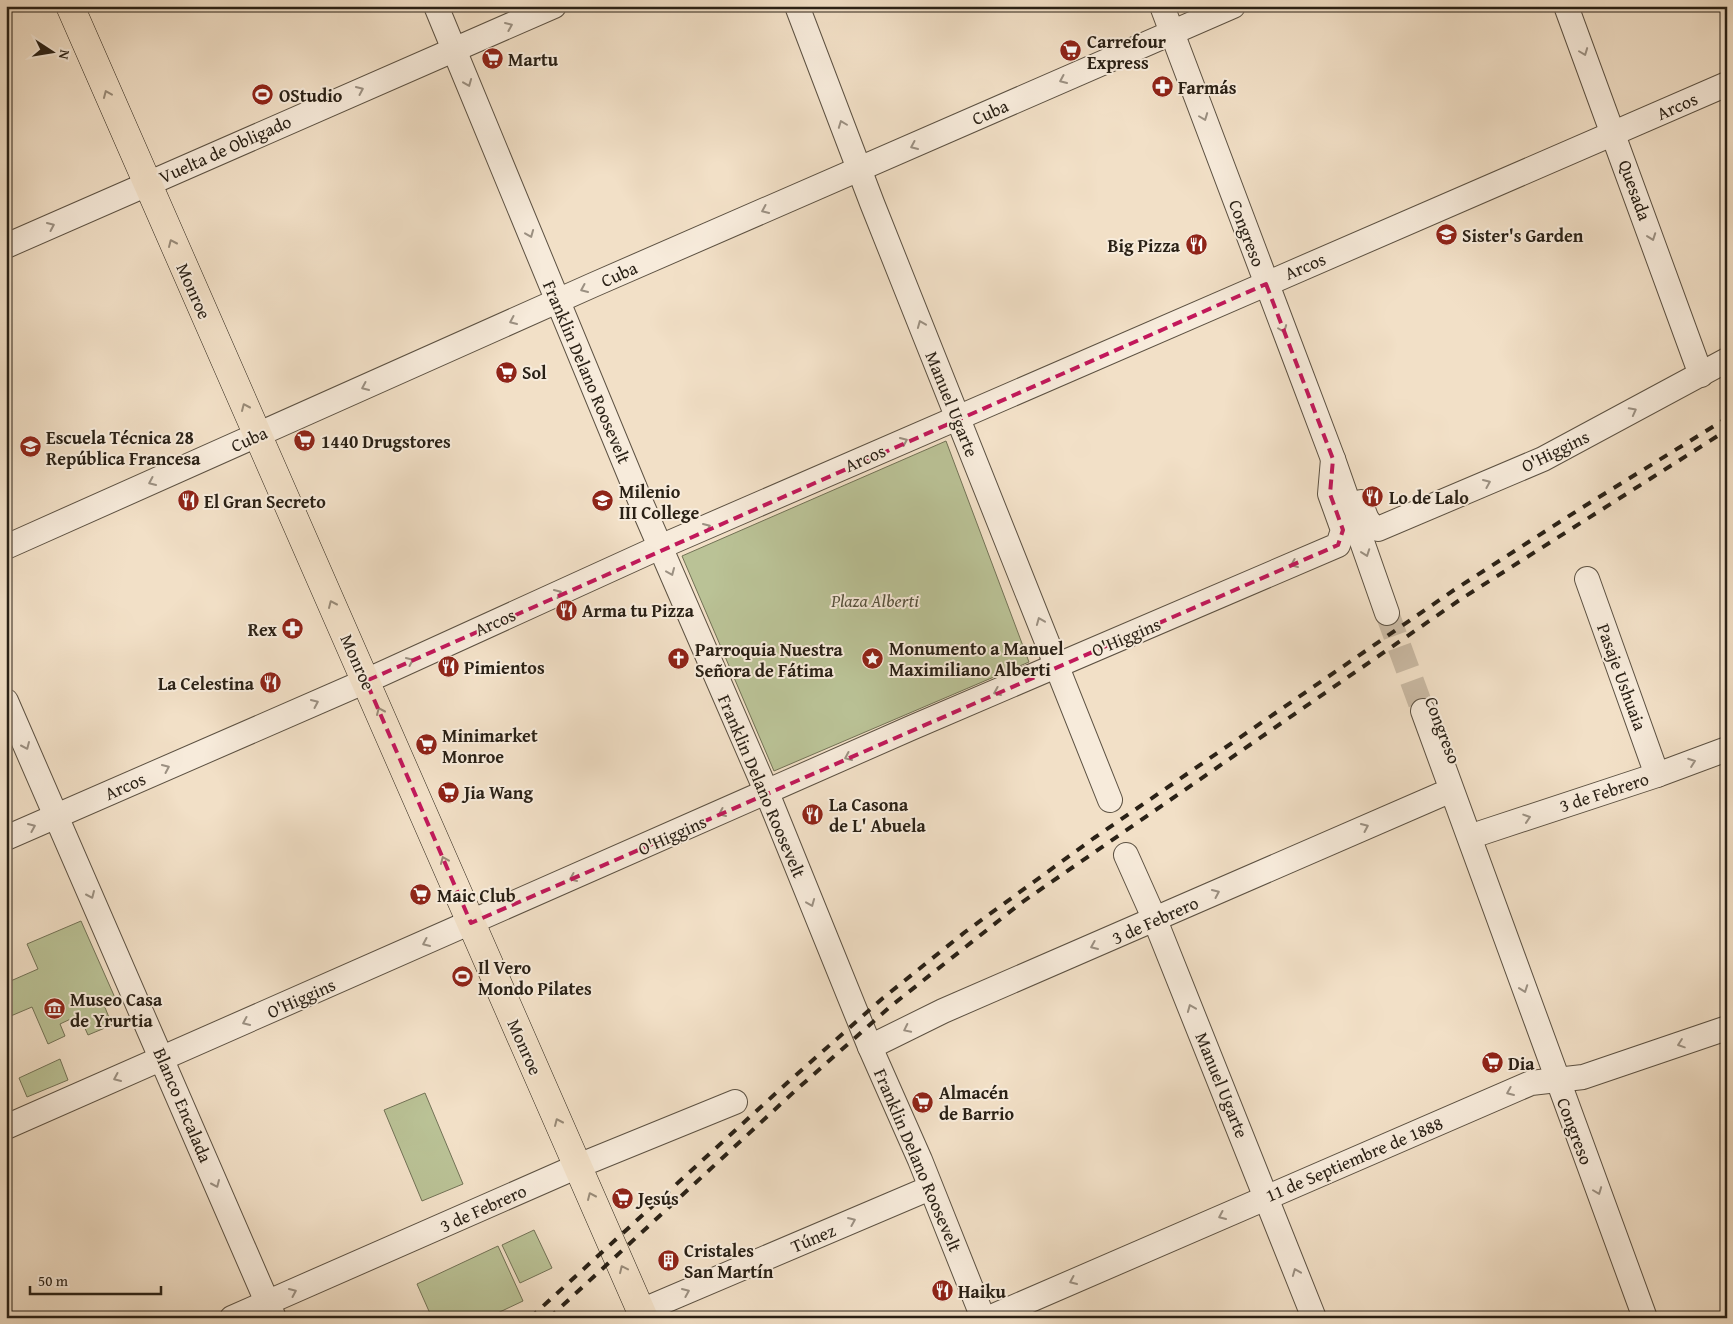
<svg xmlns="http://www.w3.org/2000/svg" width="1733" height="1324" font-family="'Gentium Book Plus',serif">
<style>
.green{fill:#bac296;stroke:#727256}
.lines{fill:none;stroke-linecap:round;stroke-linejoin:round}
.minor-tunnel{stroke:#cabaa4;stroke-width:24;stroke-dasharray:24 12;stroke-linecap:butt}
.minor-casing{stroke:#5c5142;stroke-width:26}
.major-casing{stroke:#2a2116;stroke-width:29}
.minor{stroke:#f7ebdb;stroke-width:24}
.major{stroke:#f2e0c7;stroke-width:28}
.rail{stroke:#2a2116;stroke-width:4;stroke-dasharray:9 9;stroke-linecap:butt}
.oneway{stroke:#9b9082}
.oneway2{stroke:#988a77}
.marked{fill:none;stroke:#c2185b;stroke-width:4;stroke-dasharray:10 6;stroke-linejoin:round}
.labels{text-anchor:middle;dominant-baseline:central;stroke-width:4;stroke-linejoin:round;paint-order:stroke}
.poi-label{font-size:18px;font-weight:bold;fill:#2a2116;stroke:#f7ebdb;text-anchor:start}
.street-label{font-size:18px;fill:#2a2116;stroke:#f7ebdb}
.park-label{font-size:18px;font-style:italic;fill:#55513c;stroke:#f7ebdb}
</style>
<rect width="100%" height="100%" fill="#f2e0c7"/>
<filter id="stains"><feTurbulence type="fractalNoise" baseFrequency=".004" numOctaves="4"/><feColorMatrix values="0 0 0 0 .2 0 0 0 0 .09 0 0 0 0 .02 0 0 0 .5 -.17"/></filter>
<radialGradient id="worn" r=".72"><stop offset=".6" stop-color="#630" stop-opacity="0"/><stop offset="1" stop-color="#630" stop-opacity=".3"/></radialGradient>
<g class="green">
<polygon points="946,441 1029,662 774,771 682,556"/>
<polygon points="81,921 116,1000 104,1005 112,1025 88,1035 79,1015 60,1024 65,1036 48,1044 32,1007 6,1018 6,983 38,969 27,944"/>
<polygon points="60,1059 68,1080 27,1097 19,1078"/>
<polygon points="425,1093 463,1184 422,1201 384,1110"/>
<polygon points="534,1230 552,1268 520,1283 502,1245"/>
<polygon points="498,1246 523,1301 487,1318 432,1318 417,1284"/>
</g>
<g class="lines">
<polyline class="minor-tunnel" points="1387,613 1423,711"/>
<defs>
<g id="minor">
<polyline points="436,6 642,505 767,793 870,1047 920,1160 983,1318"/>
<polyline points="797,6 872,203 1110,800"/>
<polyline points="1162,6 1333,459 1387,613"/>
<polyline points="1566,6 1701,375"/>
<polyline points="6,246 554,6"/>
<path d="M1361,502C1364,513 1367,525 1378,529L1543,459L1727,360"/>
<polyline points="6,547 593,285 1233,6"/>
<polyline points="1587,579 1657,775"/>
<polyline points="6,701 274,1318"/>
<polyline points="1423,711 1645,1318"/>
<polyline points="1481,833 1657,775 1727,749"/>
<polyline points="6,838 366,681 660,547 1727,84"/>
<polyline points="1126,855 1155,920 1314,1318"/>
<polyline points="870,1047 943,1011 1440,795"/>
<polyline points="6,1127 911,728 1338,545 1343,530 1330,494 1333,459"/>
<polyline points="641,1311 930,1188"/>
<polyline points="232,1318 578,1166 735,1102"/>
<polyline points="989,1318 1531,1083 1583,1077 1727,1028"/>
</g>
<polyline id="major" points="70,6 644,1318"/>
</defs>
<use href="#minor" class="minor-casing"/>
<use href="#major" class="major-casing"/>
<use href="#minor" class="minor"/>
<use href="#major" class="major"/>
<g class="rail">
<polyline points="530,1318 787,1083 883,998 965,932 1094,838 1454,590 1583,507 1727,418"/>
<polyline points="549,1318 796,1090 891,1006 1021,903 1461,599 1727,430"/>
</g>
</g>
<defs><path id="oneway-chevron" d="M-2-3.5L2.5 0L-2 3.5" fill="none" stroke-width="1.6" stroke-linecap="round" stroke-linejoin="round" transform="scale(1.25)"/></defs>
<g class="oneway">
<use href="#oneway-chevron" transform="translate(509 26) rotate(-23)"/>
<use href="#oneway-chevron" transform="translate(1584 52) rotate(69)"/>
<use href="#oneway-chevron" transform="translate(1063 80) rotate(156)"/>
<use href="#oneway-chevron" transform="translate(468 83) rotate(68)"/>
<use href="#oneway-chevron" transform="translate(360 90) rotate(-24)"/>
<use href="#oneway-chevron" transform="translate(1204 117) rotate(69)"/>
<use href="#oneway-chevron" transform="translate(842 124) rotate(-111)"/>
<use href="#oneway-chevron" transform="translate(914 146) rotate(156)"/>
<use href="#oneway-chevron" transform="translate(765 210) rotate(156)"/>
<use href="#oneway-chevron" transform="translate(51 226) rotate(-24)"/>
<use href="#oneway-chevron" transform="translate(530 234) rotate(68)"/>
<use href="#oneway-chevron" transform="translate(1652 237) rotate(70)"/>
<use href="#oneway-chevron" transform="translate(584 289) rotate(156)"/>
<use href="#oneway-chevron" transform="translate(513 321) rotate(156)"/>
<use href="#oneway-chevron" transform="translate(921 324) rotate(-112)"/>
<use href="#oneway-chevron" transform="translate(1283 329) rotate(69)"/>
<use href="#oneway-chevron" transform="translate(365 387) rotate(156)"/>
<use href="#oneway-chevron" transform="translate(1633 411) rotate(-28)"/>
<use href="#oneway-chevron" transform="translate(904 441) rotate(-24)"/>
<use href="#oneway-chevron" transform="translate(152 482) rotate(156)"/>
<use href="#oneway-chevron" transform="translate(1487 483) rotate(-23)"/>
<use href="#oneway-chevron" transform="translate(707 527) rotate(-23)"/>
<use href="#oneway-chevron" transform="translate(1366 553) rotate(70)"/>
<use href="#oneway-chevron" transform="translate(1294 564) rotate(157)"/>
<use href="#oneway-chevron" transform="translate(671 572) rotate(67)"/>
<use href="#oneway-chevron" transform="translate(558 593) rotate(-24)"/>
<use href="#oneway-chevron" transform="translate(1040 621) rotate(-112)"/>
<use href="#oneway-chevron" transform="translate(410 661) rotate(-24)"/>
<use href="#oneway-chevron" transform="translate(997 692) rotate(157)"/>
<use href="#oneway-chevron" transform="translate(315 703) rotate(-24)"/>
<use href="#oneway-chevron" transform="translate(26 746) rotate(66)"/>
<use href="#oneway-chevron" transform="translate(848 757) rotate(156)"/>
<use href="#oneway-chevron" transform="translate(1692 762) rotate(-20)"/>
<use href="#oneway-chevron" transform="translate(166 768) rotate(-24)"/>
<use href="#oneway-chevron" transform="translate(722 813) rotate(156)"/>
<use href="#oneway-chevron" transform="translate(1527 818) rotate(-18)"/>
<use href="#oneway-chevron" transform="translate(32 827) rotate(-23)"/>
<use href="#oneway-chevron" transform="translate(1365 827) rotate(-24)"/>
<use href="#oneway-chevron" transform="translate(573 878) rotate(156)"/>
<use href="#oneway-chevron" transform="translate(1216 893) rotate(-24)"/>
<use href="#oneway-chevron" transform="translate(91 895) rotate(66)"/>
<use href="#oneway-chevron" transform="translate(811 903) rotate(68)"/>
<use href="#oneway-chevron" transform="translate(426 943) rotate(156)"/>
<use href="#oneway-chevron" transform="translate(1094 946) rotate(157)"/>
<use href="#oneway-chevron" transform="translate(1524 989) rotate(70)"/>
<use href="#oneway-chevron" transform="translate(1191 1008) rotate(-112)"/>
<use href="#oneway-chevron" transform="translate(246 1022) rotate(156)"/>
<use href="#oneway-chevron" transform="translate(907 1029) rotate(154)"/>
<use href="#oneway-chevron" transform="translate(1681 1044) rotate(161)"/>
<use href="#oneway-chevron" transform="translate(117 1078) rotate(156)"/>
<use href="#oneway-chevron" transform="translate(1510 1092) rotate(157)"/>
<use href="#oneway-chevron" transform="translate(216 1184) rotate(66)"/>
<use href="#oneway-chevron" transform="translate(1598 1191) rotate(69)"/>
<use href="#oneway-chevron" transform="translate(1222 1216) rotate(156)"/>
<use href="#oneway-chevron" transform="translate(852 1221) rotate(-23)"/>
<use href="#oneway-chevron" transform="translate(1296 1272) rotate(-112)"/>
<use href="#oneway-chevron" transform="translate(1073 1281) rotate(156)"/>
<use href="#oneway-chevron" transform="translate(293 1292) rotate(-24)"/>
<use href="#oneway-chevron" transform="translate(686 1292) rotate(-23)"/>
</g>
<g class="oneway2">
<use href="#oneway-chevron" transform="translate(107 94) rotate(-113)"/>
<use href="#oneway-chevron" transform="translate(172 243) rotate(-114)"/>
<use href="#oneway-chevron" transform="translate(245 407) rotate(-114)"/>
<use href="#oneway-chevron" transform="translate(332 604) rotate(-114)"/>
<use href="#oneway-chevron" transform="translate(380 711) rotate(-114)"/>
<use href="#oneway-chevron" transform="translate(444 860) rotate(-113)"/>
<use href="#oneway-chevron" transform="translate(558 1122) rotate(-114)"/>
<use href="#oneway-chevron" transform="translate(591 1196) rotate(-114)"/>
<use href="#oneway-chevron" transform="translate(623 1269) rotate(-115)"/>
</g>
<path class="marked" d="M1266,284L1333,459L1330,494L1343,530L1338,545L471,923L366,681Z"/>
<defs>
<symbol id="supermarket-disc" viewBox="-11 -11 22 22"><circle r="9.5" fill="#8f2418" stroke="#f7ebdb"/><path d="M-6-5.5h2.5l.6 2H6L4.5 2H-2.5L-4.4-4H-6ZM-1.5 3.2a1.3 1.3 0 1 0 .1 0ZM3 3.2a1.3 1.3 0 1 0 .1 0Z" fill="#fff"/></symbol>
<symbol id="pharmacy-disc" viewBox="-11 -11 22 22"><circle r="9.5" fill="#8f2418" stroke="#f7ebdb"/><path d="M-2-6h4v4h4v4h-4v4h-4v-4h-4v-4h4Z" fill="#fff"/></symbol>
<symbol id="stadium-disc" viewBox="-11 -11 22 22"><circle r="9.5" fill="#8f2418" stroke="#f7ebdb"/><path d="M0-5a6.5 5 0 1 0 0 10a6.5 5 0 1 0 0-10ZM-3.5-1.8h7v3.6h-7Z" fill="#fff"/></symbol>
<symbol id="school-disc" viewBox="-11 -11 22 22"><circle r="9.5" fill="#8f2418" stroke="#f7ebdb"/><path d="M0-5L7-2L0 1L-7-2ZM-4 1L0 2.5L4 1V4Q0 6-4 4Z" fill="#fff"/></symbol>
<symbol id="restaurant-disc" viewBox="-11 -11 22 22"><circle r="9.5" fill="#8f2418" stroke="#f7ebdb"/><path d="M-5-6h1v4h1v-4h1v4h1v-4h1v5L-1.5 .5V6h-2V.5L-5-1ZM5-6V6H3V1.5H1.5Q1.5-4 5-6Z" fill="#fff"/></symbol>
<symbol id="sight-disc" viewBox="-11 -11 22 22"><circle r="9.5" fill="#8f2418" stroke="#f7ebdb"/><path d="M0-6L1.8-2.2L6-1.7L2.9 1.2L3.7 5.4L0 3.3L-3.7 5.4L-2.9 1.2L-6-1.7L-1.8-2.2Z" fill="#fff"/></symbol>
<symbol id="church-disc" viewBox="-11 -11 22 22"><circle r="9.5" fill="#8f2418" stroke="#f7ebdb"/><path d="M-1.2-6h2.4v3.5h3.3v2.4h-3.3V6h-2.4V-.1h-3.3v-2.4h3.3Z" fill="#fff"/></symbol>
<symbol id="museum-disc" viewBox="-11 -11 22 22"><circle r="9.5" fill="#8f2418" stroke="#f7ebdb"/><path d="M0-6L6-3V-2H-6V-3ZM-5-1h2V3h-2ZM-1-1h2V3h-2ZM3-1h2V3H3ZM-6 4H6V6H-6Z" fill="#fff"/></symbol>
<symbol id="building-disc" viewBox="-11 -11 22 22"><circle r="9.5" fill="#8f2418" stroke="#f7ebdb"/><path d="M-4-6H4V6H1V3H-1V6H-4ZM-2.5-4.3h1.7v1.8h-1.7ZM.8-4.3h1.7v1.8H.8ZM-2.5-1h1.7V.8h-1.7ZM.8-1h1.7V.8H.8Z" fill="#fff"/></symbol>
</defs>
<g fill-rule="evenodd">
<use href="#supermarket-disc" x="1058" y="38" width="25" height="25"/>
<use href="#supermarket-disc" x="480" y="46" width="25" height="25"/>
<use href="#pharmacy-disc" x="1150" y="74" width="25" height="25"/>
<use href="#stadium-disc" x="250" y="82" width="25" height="25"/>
<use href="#school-disc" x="1434" y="222" width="25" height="25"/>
<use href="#restaurant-disc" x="1184" y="232" width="25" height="25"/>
<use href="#supermarket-disc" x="494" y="360" width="25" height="25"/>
<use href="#supermarket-disc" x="292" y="428" width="25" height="25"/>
<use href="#school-disc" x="18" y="434" width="25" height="25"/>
<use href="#restaurant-disc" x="1360" y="484" width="25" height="25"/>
<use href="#restaurant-disc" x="176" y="488" width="25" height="25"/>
<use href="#school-disc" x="590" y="488" width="25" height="25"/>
<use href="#restaurant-disc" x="554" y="598" width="25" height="25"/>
<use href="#pharmacy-disc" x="280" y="616" width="25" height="25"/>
<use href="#sight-disc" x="860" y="646" width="25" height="25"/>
<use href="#church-disc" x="666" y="646" width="25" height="25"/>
<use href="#restaurant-disc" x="436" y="654" width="25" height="25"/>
<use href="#restaurant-disc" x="258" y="670" width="25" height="25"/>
<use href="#supermarket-disc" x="414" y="732" width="25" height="25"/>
<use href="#supermarket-disc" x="436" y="780" width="25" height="25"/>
<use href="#restaurant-disc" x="800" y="802" width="25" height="25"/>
<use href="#supermarket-disc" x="408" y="882" width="25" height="25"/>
<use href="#stadium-disc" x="450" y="964" width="25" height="25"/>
<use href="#museum-disc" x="42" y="996" width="25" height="25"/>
<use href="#supermarket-disc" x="1480" y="1050" width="25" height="25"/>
<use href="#supermarket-disc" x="910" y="1090" width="25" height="25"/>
<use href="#supermarket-disc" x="610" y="1186" width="25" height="25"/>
<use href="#building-disc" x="656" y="1248" width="25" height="25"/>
<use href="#restaurant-disc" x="930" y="1278" width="25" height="25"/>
</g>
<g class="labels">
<g class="poi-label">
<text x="1087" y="41">Carrefour<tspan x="1087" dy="21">Express</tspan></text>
<text x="508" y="59">Martu</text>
<text x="1178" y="87">Farmás</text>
<text x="279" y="95">OStudio</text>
<text x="1462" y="235">Sister's Garden</text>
<text x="1180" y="245" text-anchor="end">Big Pizza</text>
<text x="522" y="372">Sol</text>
<text x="46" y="437">Escuela Técnica 28<tspan x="46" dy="21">República Francesa</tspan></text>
<text x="321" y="441">1440 Drugstores</text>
<text x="619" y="491">Milenio<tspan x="619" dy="21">III College</tspan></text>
<text x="1389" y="497">Lo de Lalo</text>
<text x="204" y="501">El Gran Secreto</text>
<text x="582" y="610">Arma tu Pizza</text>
<text x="277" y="629" text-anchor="end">Rex</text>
<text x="889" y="648">Monumento a Manuel<tspan x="889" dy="21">Maximiliano Alberti</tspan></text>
<text x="695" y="649">Parroquia Nuestra<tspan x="695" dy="21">Señora de Fátima</tspan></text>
<text x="464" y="667">Pimientos</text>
<text x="254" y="683" text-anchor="end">La Celestina</text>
<text x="442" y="735">Minimarket<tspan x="442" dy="21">Monroe</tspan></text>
<text x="464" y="792">Jia Wang</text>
<text x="829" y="804">La Casona<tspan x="829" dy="21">de L' Abuela</tspan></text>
<text x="437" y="895">Maic Club</text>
<text x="478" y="967">Il Vero<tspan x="478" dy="21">Mondo Pilates</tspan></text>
<text x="70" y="999">Museo Casa<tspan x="70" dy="21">de Yrurtia</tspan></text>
<text x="1508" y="1063">Dia</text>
<text x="939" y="1092">Almacén<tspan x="939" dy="21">de Barrio</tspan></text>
<text x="638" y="1198">Jesús</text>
<text x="684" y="1250">Cristales<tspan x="684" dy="21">San Martín</tspan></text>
<text x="958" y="1291">Haiku</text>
</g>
<g class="street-label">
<text transform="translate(1677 106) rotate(-24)">Arcos</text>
<text transform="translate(990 112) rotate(-24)">Cuba</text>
<text transform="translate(225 149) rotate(-24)">Vuelta de Obligado</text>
<text transform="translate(1635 190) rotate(70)">Quesada</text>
<text transform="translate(1247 233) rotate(69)">Congreso</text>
<text transform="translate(1305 266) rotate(-23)">Arcos</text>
<text transform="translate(619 274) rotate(-24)">Cuba</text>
<text transform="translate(194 291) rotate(66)">Monroe</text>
<text transform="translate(587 372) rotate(67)">Franklin Delano Roosevelt</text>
<text transform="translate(952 404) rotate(68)">Manuel Ugarte</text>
<text transform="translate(249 439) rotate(-24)">Cuba</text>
<text transform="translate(1555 451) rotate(-26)">O'Higgins</text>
<text transform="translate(865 458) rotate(-24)">Arcos</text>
<text transform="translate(495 622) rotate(-24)">Arcos</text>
<text transform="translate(1126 637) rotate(-23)">O'Higgins</text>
<text transform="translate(358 662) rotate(66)">Monroe</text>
<text transform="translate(1622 677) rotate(70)">Pasaje Ushuaia</text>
<text transform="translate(1443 730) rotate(69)">Congreso</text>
<text transform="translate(125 786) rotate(-24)">Arcos</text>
<text transform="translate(762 786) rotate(67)">Franklin Delano Roosevelt</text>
<text transform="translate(1604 792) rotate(-18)">3 de Febrero</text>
<text transform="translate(672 835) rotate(-24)">O'Higgins</text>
<text transform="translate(1155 920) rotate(-24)">3 de Febrero</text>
<text transform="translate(301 998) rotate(-24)">O'Higgins</text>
<text transform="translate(525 1047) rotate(66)">Monroe</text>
<text transform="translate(1222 1085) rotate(68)">Manuel Ugarte</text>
<text transform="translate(183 1105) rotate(67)">Blanco Encalada</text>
<text transform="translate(1575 1131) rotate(69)">Congreso</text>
<text transform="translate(1354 1159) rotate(-23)">11 de Septiembre de 1888</text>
<text transform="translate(918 1160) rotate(67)">Franklin Delano Roosevelt</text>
<text transform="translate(483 1208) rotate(-24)">3 de Febrero</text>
<text transform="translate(813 1238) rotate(-23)">Túnez</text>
</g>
<g class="park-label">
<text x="875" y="600">Plaza Alberti</text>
</g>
</g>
<rect width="1733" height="1324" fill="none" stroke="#f2e0c7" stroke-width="25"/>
<rect x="8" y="8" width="1718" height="1309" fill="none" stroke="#2a2116" stroke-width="2.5"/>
<rect x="12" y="12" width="1708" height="1299" fill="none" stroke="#2a2116"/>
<g transform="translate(52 52) rotate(102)" stroke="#f7ebdb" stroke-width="4" paint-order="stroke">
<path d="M0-4L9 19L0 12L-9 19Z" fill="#2a2116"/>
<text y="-8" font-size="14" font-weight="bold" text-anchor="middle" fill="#2a2116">N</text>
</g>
<path d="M30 1286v8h131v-8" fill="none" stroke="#2a2116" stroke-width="2.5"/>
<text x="38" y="1286" font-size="15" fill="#2a2116" stroke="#f7ebdb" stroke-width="4" paint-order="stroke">50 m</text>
<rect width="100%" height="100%" filter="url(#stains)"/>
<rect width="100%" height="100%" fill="url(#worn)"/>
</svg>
